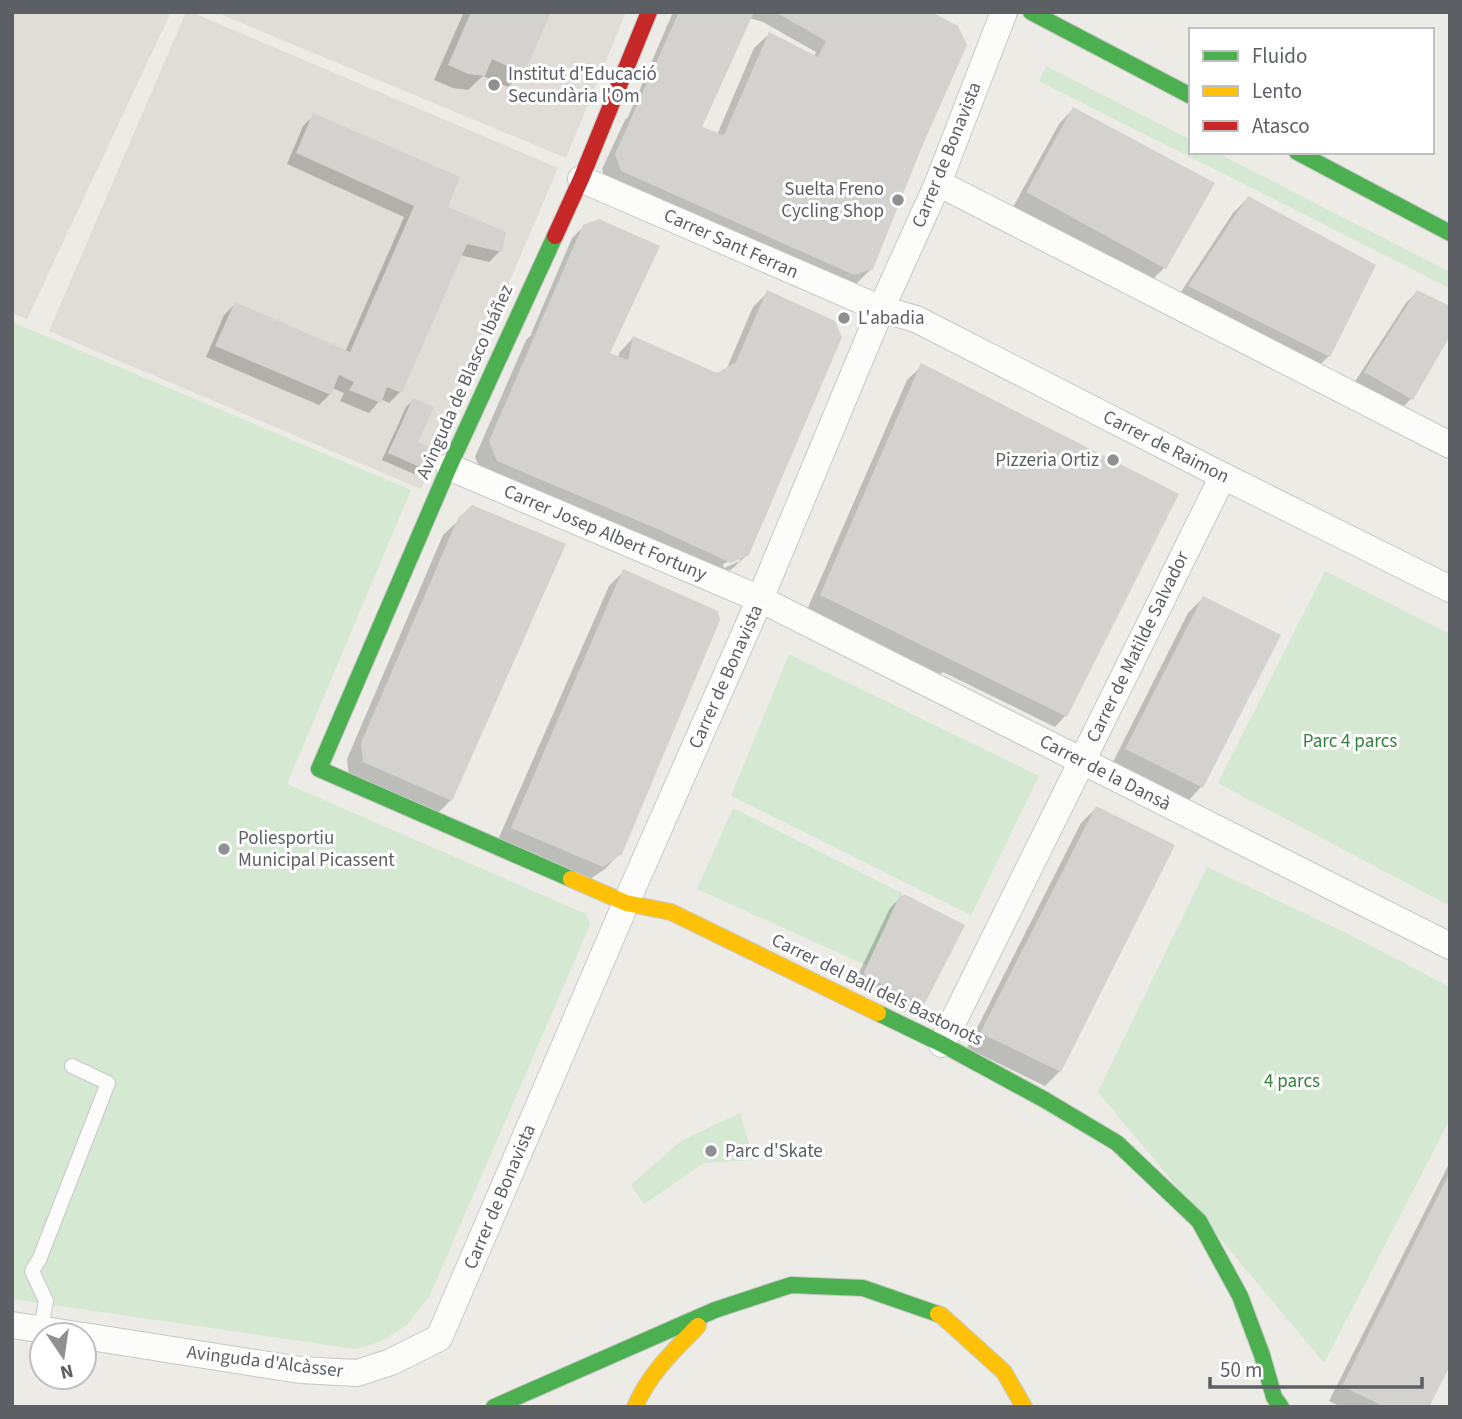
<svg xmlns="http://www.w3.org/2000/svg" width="1462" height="1419" font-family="'Source Sans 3',sans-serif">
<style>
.education{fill:#dfddd6}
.green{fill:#d4e8d2}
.shadow{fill:#0003;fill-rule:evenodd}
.building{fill:#d3d2cf}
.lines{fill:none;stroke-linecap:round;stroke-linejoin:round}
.lane-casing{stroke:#c7c7c7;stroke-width:16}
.street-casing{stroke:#c7c7c7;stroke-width:28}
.fast-casing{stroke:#c8c9c8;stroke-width:18}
.slow-casing{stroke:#c8c9c8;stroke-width:18}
.jam-casing{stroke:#c8c9c8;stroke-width:18}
.lane{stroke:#fcfcfb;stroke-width:14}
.street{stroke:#fcfcfb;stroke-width:26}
.fast{stroke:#4caf50;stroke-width:16}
.slow{stroke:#ffc107;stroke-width:16}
.jam{stroke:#c62828;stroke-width:16}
.poi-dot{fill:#8e9092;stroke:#fff;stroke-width:2.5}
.labels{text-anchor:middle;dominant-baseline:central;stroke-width:6;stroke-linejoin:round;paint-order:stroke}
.poi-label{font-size:19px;fill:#5c5f64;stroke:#fff;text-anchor:start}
.street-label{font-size:19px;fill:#5c5f64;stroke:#fff}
.park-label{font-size:19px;fill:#36813b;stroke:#fff}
</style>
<rect width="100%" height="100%" fill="#ecebe6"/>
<g class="education">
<polygon points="12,12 171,12 27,319 12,313"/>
<polygon points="186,12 191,12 558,168 421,489 49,331"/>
<polygon points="215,12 626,12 566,158"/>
</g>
<g class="green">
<polygon points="1046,66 1191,140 1191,152 1215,152 1450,272 1450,288 1039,81"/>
<polygon points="12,322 411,490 287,784 586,914 590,925 430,1295 407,1325 380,1342 355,1349 12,1299"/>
<polygon points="1325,571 1450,634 1450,906 1218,783"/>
<polygon points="789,654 1039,776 971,915 731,796"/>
<polygon points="733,808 902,893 868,966 697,889"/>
<polygon points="1207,867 1346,933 1450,987 1450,1119 1324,1363 1098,1092"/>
<polygon points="740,1113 754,1160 704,1163 644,1204 631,1185 681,1141"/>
</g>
<g class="shadow">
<polygon points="464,12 549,12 523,73 508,87 483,76 468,90 453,88 434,80"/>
<path d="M673,12H926L919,149L872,268L857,283L839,289L607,185L602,169L625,120L628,117ZM749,18L763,22L816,52L814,57L769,34L754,48L717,135L699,128Z"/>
<polygon points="1073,109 1164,268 1150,282 1013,207 1059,124"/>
<polygon points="314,115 445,208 500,251 489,262 460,255 400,392 389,403 381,399 369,413 340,401 344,393 332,388 330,394 319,405 206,357 224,315 235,304 345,352 404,217 287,164 303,126"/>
<polygon points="1248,198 1329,356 1314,371 1175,301 1233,213"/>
<path d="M584,226L607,353L618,358L619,353L633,338L717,375L726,370L753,307L768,292L748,554L732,569L716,576L483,476L475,457L526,340L532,334H531L572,238ZM740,557V561L724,568L723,564Z"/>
<polygon points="1417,292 1450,333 1411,399 1400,410 1354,383 1406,303"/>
<polygon points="922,366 1065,716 1055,727 943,672 939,675 807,610 907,380"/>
<polygon points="413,400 416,443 421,467 414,474 382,460 406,407"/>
<polygon points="459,520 451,800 436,815 349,776 347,759 443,535"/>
<polygon points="624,571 620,853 605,869 587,881 497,842 609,586"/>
<polygon points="1203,598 1279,636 1201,787 1187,802 1112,764 1188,613"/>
<polygon points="1096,808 1173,846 1060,1071 1045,1086 967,1048 1081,823"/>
<polygon points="901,897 963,926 923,1004 912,1015 854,983 890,908"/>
<polygon points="1450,1162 1450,1363 1428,1407 1341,1407 1329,1401"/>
</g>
<g class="building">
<polygon points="471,12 551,12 524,74 492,59 485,76 468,74 448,65"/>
<polygon points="679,12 754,12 702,127 724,135 769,32 818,57 826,41 775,12 931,12 958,26 967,45 921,149 873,269 854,275 621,171 615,154"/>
<polygon points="1073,107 1215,183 1166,269 1026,192"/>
<polygon points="313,113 460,177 448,207 506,232 502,252 467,244 402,393 387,387 381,403 349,390 354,382 339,375 331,395 215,346 235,302 350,352 414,206 296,153"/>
<polygon points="1248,196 1376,265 1330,357 1188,286"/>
<polygon points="599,219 660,246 610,353 628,360 633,336 717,373 736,362 767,290 835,321 842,337 749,555 731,563 662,531 497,461 489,441 583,225"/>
<polygon points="1417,290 1450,306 1450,336 1413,400 1364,372"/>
<polygon points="921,363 1179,494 1067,717 820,595"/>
<polygon points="413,398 434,407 418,442 432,448 422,468 388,453"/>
<polygon points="472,505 566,544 452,801 363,762 361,743 458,518"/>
<polygon points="623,569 718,611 720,620 622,854 603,867 511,828"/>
<polygon points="1203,596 1281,635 1203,788 1125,749"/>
<polygon points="1096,806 1175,845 1061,1072 980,1033"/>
<polygon points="904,894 965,925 924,1005 864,975 865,973 864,972 900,895 903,896"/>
<polygon points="1450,1172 1450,1366 1429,1407 1385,1407 1342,1386"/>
</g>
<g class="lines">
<defs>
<polyline id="lane" points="41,1329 46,1301 32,1271 39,1260 108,1083 72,1066"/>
<g id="street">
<polyline points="581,179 881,309 916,319 1223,476 1450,589"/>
<polyline points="938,183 1450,445"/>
<polyline points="449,467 760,599 1450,946"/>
<polyline points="942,1044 1223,476"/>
<polyline points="12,1325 77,1335"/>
<polyline points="84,1336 300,1370 357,1373 391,1362 439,1338 626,903 760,599 881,309 938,183 1004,12"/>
</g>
<g id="fast">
<polyline points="1031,12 1191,96"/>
<polyline points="1297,152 1450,233"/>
<polyline points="555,236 449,467 319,769 571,879"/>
<polyline points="878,1013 942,1044 1045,1100 1117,1143 1199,1221 1240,1296 1262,1355 1274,1397 1281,1407"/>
<polyline points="494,1407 715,1310 791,1285 863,1288 938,1314"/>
</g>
<g id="slow">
<polyline points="571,879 626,903 671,912 878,1013"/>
<polyline points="938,1314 941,1315 1004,1372 1024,1407"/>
<path d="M635,1407C649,1374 673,1351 698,1326"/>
</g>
<polyline id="jam" points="555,236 581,179 649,12"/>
</defs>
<use href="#lane" class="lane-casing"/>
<use href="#street" class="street-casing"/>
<use href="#fast" class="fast-casing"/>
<use href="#slow" class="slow-casing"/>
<use href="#jam" class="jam-casing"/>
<use href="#lane" class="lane"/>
<use href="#street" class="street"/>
<use href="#fast" class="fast"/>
<use href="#slow" class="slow"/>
<use href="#jam" class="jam"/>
</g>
<g class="poi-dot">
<circle cx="494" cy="85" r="7"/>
<circle cx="898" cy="200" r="7"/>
<circle cx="844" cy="318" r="7"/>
<circle cx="1113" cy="460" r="7"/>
<circle cx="224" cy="849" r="7"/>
<circle cx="711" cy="1151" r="7"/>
</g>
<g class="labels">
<g class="poi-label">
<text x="508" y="74">Institut d'Educació<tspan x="508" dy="22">Secundària l'Om</tspan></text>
<text x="884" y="189" text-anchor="end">Suelta Freno<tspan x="884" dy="22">Cycling Shop</tspan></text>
<text x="858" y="318">L'abadia</text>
<text x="1099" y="460" text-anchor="end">Pizzeria Ortiz</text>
<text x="238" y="838">Poliesportiu<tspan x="238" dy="22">Municipal Picassent</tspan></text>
<text x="725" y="1151">Parc d'Skate</text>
</g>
<g class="street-label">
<text transform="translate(947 155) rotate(-68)">Carrer de Bonavista</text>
<text transform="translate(731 244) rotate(24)">Carrer Sant Ferran</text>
<text transform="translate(465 382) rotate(-66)">Avinguda de Blasco Ibáñez</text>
<text transform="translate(1166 447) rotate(27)">Carrer de Raimon</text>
<text transform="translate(605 533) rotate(23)">Carrer Josep Albert Fortuny</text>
<text transform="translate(1138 647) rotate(-64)">Carrer de Matilde Salvador</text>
<text transform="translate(726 677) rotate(-66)">Carrer de Bonavista</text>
<text transform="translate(1105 773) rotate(27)">Carrer de la Dansà</text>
<text transform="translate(877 990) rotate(26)">Carrer del Ball dels Bastonots</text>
<text transform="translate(500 1197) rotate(-67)">Carrer de Bonavista</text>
<text transform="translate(265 1362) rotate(7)">Avinguda d'Alcàsser</text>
</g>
<g class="park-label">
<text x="1350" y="741">Parc 4 parcs</text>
<text x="1292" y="1081">4 parcs</text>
</g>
</g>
<rect width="1462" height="1419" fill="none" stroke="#5c5f64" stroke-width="28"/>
<rect x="1189" y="28" width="245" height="126" fill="#ffffff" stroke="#bebfc1" stroke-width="2"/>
<rect x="1203" y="51" width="35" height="10" fill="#4caf50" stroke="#bebfc1" stroke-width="2"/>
<text x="1252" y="63" font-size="21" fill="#5c5f64">Fluido</text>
<rect x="1203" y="86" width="35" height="10" fill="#ffc107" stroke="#bebfc1" stroke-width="2"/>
<text x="1252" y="98" font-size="21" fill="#5c5f64">Lento</text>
<rect x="1203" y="121" width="35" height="10" fill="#c62828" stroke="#bebfc1" stroke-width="2"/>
<text x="1252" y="133" font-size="21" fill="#5c5f64">Atasco</text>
<g transform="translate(63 1356) rotate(167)"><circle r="33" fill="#ffffff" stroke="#bebfc1" stroke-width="2"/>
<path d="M0-5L12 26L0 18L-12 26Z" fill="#8e9092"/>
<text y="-10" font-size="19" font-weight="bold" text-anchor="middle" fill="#5c5f64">N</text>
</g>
<path d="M1210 1377v10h212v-10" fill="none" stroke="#5c5f64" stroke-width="3.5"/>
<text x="1220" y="1377" font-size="21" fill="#5c5f64" stroke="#ffffff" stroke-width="5" paint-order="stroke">50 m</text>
</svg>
